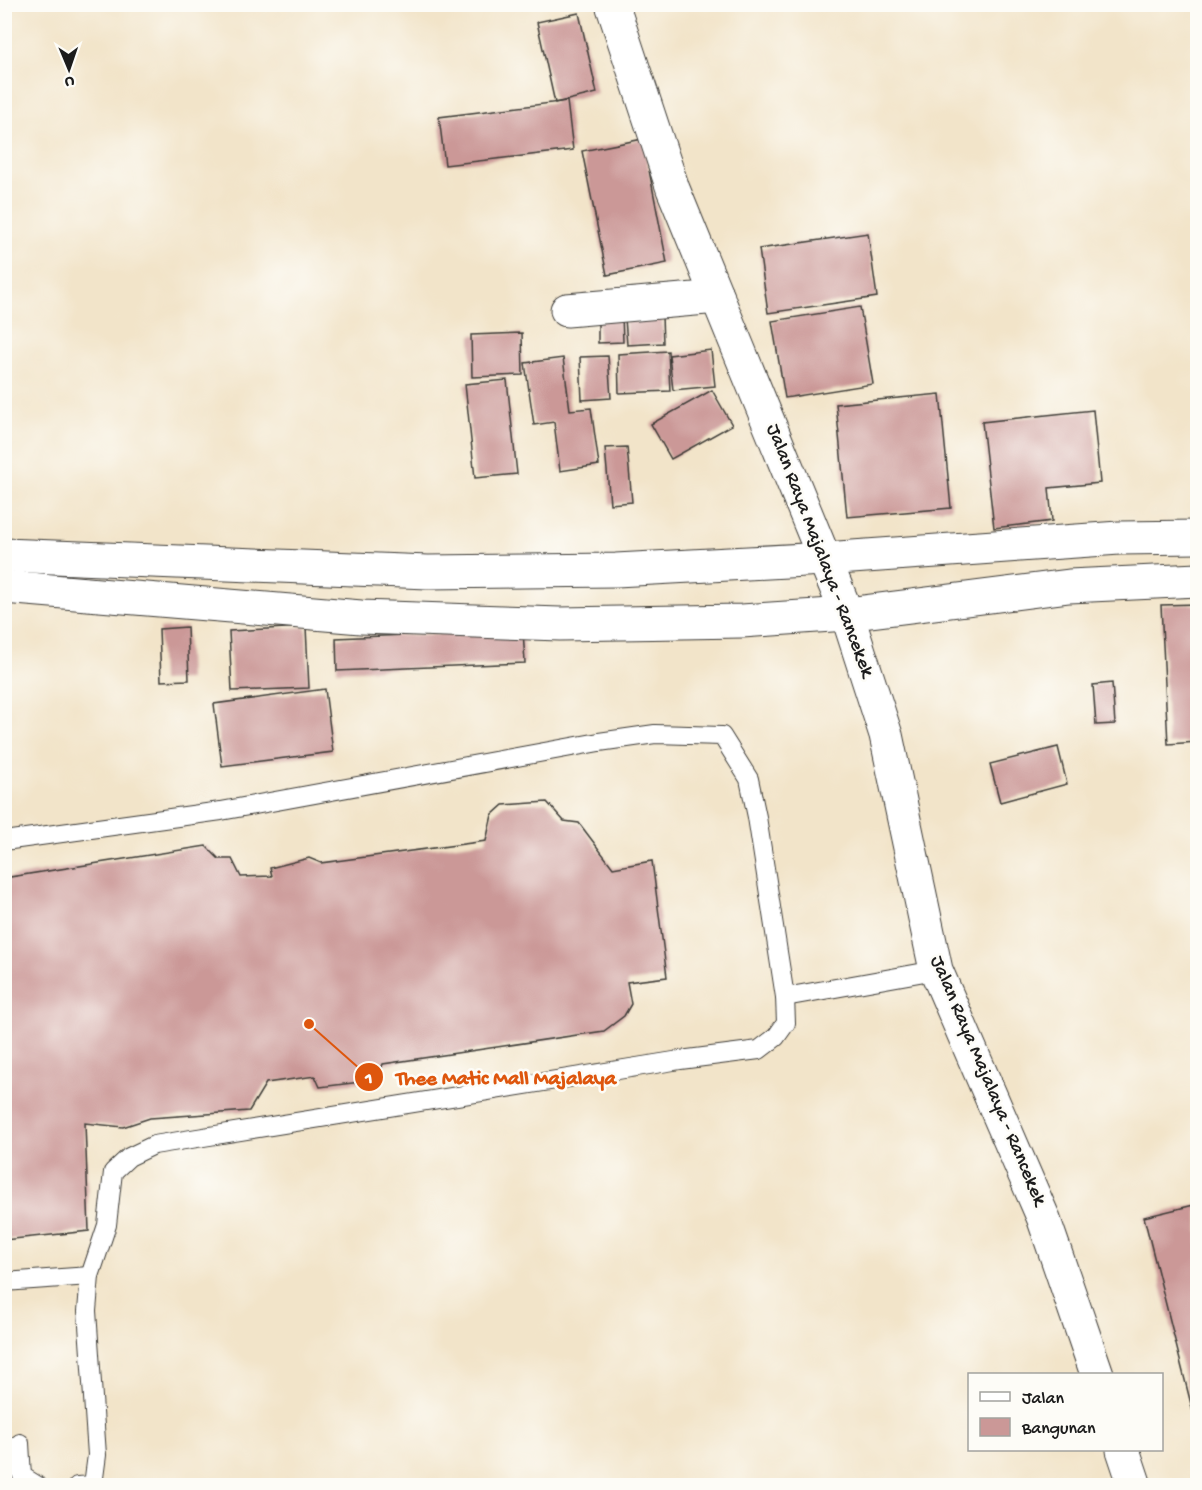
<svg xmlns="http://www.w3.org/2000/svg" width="1202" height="1490" font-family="'Gochi Hand',sans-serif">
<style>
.building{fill:#cb9897}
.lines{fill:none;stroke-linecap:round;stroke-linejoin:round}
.lane-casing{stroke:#3c3a36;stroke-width:20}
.street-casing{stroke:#3c3a36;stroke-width:35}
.secondary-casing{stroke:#3c3a36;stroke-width:35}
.primary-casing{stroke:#3c3a36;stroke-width:35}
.lane{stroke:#fff;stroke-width:18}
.street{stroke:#fff;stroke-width:33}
.secondary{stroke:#fff;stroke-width:33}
.primary{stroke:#fff;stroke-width:33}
.labels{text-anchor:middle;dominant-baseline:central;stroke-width:5;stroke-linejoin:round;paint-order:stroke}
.street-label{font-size:20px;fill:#1c1c1c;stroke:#fdfcf7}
.leader{fill:none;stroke:#de560d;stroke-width:2}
.callout-dot{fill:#de560d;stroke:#fdfcf7;stroke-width:2}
.mark-label{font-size:18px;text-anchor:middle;font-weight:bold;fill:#fff}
.callout-label{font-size:21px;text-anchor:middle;font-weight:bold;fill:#de560d;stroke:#fdfcf7;stroke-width:5;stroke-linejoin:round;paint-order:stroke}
</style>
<rect width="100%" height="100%" fill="#fdfcf7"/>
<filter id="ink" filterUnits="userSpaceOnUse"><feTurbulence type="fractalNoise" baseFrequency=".0167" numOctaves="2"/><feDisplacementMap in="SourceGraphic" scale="12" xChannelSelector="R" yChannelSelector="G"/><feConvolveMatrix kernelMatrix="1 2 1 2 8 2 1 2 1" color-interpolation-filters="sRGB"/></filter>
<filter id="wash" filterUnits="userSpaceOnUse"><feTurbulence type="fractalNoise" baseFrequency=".008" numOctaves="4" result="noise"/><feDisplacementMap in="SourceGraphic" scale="24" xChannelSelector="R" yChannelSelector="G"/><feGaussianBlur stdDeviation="1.35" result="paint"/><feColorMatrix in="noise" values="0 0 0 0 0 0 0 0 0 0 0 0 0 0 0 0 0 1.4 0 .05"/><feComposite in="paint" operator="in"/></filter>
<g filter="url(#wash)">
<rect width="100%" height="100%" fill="#f2e4c9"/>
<g id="blocks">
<g class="building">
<polygon points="579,13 597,93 555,103 537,22"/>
<polygon points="567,101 573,150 445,165 439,117"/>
<polygon points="643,139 667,263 607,275 582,151"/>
<polygon points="868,233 877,297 768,313 759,249"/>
<polygon points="860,307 873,384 785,398 772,321"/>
<polygon points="622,314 623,342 598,343 598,315"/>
<polygon points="662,316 663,343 627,345 625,318"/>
<polygon points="522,333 523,375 472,377 471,335"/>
<polygon points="711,350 715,386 673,390 669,355"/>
<polygon points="668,351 670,391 619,393 618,354"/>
<polygon points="608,356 611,398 582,400 580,357"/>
<polygon points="563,358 570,410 591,408 599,465 560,471 554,422 534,425 525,363"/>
<polygon points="507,380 517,474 475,478 465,384"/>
<polygon points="712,390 732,425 671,459 651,424"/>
<polygon points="940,394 951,508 847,517 836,404"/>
<polygon points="1093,410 1100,483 1049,488 1052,521 994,528 982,422"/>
<polygon points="627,447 632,502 610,504 605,448"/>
<polygon points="1198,604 1198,742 1168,744 1161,605"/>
<polygon points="187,627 189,680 161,681 159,629"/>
<polygon points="306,627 309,688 232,691 229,631"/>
<polygon points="523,630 525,663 337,671 336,638"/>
<polygon points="1112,683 1115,724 1096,725 1093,685"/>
<polygon points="325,689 333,752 222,766 214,704"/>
<polygon points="1058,747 1067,784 1000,802 990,764"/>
<polygon points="547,802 564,821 579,823 613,868 652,861 667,977 627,982 631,1004 624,1016 604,1031 383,1064 377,1080 320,1087 315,1076 266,1083 249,1111 150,1118 123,1127 85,1123 89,1231 4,1240 4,878 206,846 219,859 232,859 241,877 272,876 270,868 309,858 321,863 486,841 492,815 503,805"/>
<polygon points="1198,1204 1198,1428 1197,1428 1144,1217"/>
</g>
</g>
</g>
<g filter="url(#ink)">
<use href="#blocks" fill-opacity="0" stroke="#3c3a36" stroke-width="1.5"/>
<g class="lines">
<defs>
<g id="lane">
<polyline points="4,841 221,811 599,742 655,734 722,736 749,779 757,817 785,997 786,1023 776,1037 759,1050 680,1060 154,1145 129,1157 113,1172 107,1225 90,1276 87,1311 97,1455 93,1485 77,1486"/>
<polyline points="785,997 936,970"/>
<polyline points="4,1282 90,1276"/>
<polyline points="20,1443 22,1476 38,1486"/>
</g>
<polyline id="street" points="567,310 718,297"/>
<g id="secondary">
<polyline points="612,4 673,189 847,614 886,735 936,970 1043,1217 1097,1374"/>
<polyline points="1123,1450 1135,1486"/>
</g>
<g id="primary">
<polyline points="4,555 428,572 616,570 824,559 1119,538 1198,537"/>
<polyline points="4,587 361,617 560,624 742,621 847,614 1069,586 1198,580"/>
</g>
</defs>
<use href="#lane" class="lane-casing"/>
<use href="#street" class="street-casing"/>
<use href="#secondary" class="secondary-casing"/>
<use href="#primary" class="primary-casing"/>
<use href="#lane" class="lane"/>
<use href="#street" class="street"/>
<use href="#secondary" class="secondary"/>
<use href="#primary" class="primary"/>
</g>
</g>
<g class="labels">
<g class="street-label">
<text transform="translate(819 551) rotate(69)">Jalan Raya Majalaya - Rancekek</text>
<text transform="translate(987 1081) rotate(67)">Jalan Raya Majalaya - Rancekek</text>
</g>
</g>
<path class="leader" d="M309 1024L369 1077"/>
<g class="callout-dot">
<circle cx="309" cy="1024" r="6"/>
<circle cx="369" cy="1077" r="15"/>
</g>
<g class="mark-label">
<text x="369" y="1083">1</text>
</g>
<g class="callout-label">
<text x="506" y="1084">Thee Matic Mall Majalaya</text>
</g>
<rect width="1202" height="1490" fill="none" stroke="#fdfcf7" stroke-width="24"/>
<rect x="968" y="1373" width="195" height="78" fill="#fdfcf7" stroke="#a3a29f" stroke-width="1.5"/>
<rect x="980" y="1392" width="30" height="9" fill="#ffffff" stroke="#a3a29f" stroke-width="1.5"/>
<text x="1022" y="1403" font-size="18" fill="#1c1c1c">Jalan</text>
<rect x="980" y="1418" width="30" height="18" fill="#cb9897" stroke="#a3a29f" stroke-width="1.5"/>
<text x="1022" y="1433" font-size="18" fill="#1c1c1c">Bangunan</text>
<g transform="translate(69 69) rotate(178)" stroke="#fdfcf7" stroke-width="4.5" paint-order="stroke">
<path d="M0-4.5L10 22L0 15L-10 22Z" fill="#1c1c1c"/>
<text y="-9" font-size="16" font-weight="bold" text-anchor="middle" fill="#1c1c1c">U</text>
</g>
</svg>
